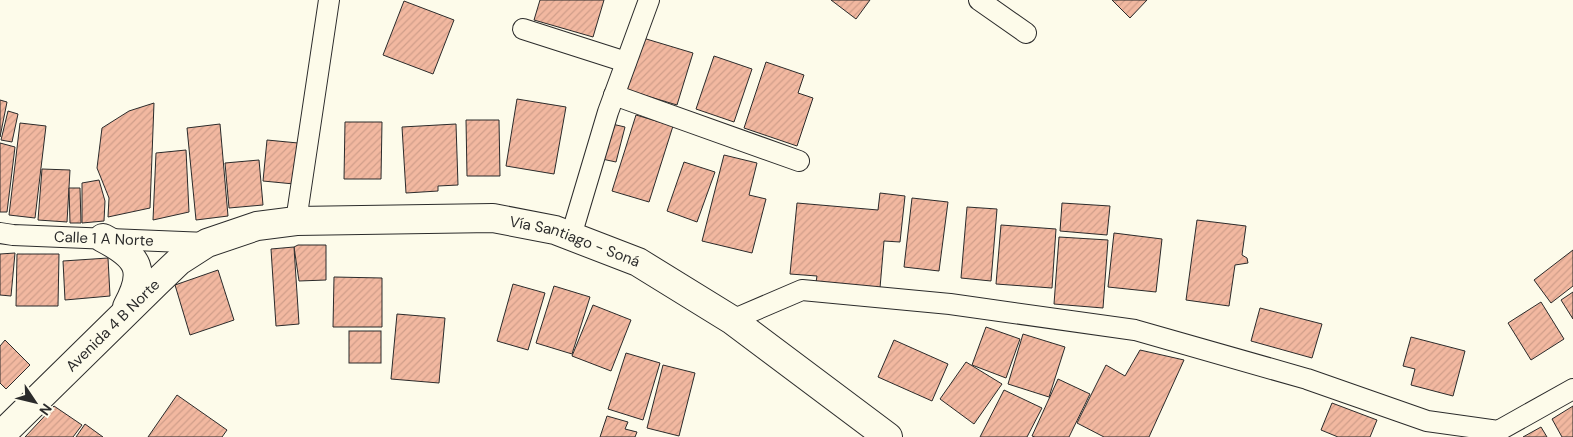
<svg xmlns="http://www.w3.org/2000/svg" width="1573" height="437" font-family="'DM Sans',sans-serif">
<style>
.building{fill:url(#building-hatch);stroke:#2b2b2b}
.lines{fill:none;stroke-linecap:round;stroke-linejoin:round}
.street-casing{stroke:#2b2b2b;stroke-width:22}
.primary-casing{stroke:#2b2b2b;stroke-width:30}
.street{stroke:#fdfbea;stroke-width:20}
.primary{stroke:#fdfbea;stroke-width:28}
.labels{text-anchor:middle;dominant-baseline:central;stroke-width:4;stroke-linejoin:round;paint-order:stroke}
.street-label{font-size:15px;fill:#2b2b2b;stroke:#fdfbea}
</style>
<defs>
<pattern id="building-hatch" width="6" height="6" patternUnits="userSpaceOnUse" patternTransform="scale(1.25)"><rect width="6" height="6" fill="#f2b8a0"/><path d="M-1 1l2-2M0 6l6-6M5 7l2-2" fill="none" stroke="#d09e8a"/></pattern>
</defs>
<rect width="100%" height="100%" fill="#fdfbea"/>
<g class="building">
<polygon points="540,0 604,0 593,37 534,20"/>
<polygon points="831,0 870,0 856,19"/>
<polygon points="1112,0 1147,0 1130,18"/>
<polygon points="404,1 454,20 433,74 383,55"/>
<polygon points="643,38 693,53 677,105 627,90"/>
<polygon points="714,56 752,69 734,122 696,109"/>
<polygon points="766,62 804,75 798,93 813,98 797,146 744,128"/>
<polygon points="517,99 566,107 554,174 506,166"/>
<polygon points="0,100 7,102 0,137"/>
<polygon points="154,103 150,208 108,217 109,198 97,168 102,128 129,111"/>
<polygon points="8,111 18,114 12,142 1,140"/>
<polygon points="636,115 673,126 649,202 612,191"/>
<polygon points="466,120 499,120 500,176 467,176"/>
<polygon points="345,122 382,122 381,179 344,179"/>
<polygon points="20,123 46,126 35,218 9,215"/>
<polygon points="220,124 228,216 196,220 187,128"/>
<polygon points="456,124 458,185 438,186 438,191 406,193 402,127"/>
<polygon points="612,124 625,127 616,162 602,159"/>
<polygon points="267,140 298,143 294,184 263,181"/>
<polygon points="0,143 15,147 7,212 0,212"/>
<polygon points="186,150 189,212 153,220 156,153"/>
<polygon points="724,155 757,163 749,195 766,199 752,253 702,241"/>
<polygon points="259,160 263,205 229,208 225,163"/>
<polygon points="684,162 715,172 697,222 667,211"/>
<polygon points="42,169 70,170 67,222 38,220"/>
<polygon points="99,180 105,201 104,221 82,223 82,183"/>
<polygon points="69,188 80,188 81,223 70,223"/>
<polygon points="880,193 905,196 900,242 884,241 880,288 816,282 817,276 790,274 797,203 878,210"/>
<polygon points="912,198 948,202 939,271 904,267"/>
<polygon points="1062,203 1110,206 1107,235 1060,231"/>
<polygon points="967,207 997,209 991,281 961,278"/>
<polygon points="1197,220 1246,226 1242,255 1247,258 1248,263 1235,265 1229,306 1186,300"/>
<polygon points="1001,225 1056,229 1052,288 996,284"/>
<polygon points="1114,233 1162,239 1156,292 1108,287"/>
<polygon points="1059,237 1108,240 1103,308 1054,304"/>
<polygon points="298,245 326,245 326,280 299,281 294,247"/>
<polygon points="294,247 299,324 276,326 271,249"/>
<polygon points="1573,250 1573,286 1551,303 1534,280"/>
<polygon points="15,253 11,296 0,295 0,254"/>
<polygon points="17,254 59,254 58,306 16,306"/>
<polygon points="108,258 110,296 65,300 63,261"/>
<polygon points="218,270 234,320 190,335 175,285"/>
<polygon points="334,277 382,278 382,327 333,327"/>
<polygon points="513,284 545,293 528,350 497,341"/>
<polygon points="554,286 590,297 572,354 536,343"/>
<polygon points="1573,292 1573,319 1561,300"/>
<polygon points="1541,302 1564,339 1531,360 1508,323"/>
<polygon points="593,305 631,320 611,371 572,356"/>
<polygon points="1260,308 1322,324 1312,358 1251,341"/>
<polygon points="397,314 445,318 439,383 391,379"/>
<polygon points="986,327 1020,339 1006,378 972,365"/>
<rect x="349" y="331" width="32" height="32"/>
<polygon points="1023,334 1065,347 1049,397 1008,384"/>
<polygon points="1411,337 1465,351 1453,396 1411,385 1415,369 1403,366"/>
<polygon points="5,340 30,365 6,389 0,383 0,346"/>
<polygon points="894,340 948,364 932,401 878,377"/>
<polygon points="1140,350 1184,360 1149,437 1104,437 1077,423 1106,365 1125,376"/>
<polygon points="626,353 660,363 643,420 608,409"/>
<polygon points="966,362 1002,384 974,424 940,399"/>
<polygon points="663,365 695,373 679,436 647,428"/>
<polygon points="1058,379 1090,394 1069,437 1035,437 1032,436"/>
<polygon points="1004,390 1042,408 1027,437 980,437"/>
<polygon points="177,395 227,430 222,437 148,437"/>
<polygon points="1332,403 1377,420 1370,437 1338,437 1321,430"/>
<polygon points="54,406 82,425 73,437 25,437"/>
<polygon points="1573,406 1573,437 1562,437 1552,419"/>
<polygon points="607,416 628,422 625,429 637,432 635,437 600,437"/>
<polygon points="85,424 103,437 76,437"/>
<polygon points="1541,427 1547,437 1523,437"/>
</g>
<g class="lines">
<defs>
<g id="street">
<polyline points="979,0 1026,33"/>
<polyline points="523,29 626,62"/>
<polyline points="614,95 799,161"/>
<polyline points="296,221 329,0"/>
<path id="s1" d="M0,233L13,235L207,243"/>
<polyline points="571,236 608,112 649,0"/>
<polyline points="732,320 802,290 950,304 1135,330 1307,379 1427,421 1498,431 1573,389"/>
</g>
<g id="primary">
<path d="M103,238C139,257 147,270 127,307"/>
<path id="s2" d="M0,436L156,283L179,261L207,243L257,226L296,221L493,218L555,230L638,262L732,320L888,437"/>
</g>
</defs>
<use href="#street" class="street-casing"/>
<use href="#primary" class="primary-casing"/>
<use href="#street" class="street"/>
<use href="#primary" class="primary"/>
</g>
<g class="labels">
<g class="street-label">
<text stroke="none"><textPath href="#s1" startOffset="104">Calle 1 A Norte</textPath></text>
<text stroke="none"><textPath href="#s2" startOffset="658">Vía Santiago - Soná</textPath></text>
<text stroke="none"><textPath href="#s2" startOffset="158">Avenida 4 B Norte</textPath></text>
</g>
</g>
<g transform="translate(35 402) rotate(125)" stroke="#fdfbea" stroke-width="4" paint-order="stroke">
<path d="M0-4L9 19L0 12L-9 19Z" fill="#2b2b2b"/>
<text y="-8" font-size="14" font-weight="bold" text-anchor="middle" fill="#2b2b2b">N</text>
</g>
</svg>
